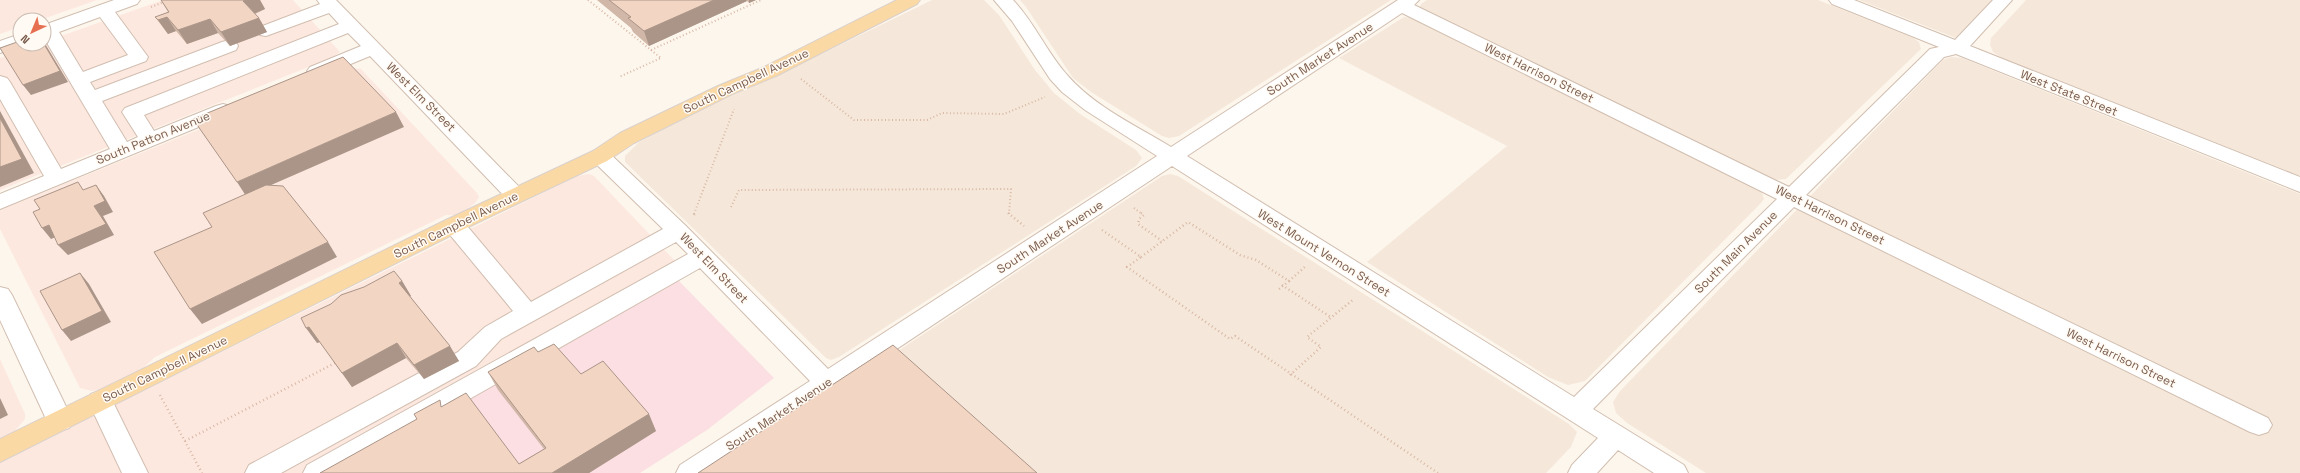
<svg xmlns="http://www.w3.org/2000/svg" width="2300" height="473" font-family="'Space Grotesk',sans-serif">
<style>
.residential{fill:#f5e8da}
.commercial{fill:#fde8e0}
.medical{fill:#fbdfe3}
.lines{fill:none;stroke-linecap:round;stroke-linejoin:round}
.minor-casing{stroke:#d1beb0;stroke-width:2}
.major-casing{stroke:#dad1cd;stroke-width:2}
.path-far1{stroke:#d9b8a5;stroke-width:2;stroke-dasharray:1 2.5;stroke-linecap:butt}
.path{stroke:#d9b8a5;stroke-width:2.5;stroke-dasharray:1 3;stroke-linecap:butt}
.minor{fill:#fff;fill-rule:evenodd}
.major{fill:#fbd9a5;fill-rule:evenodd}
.wall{fill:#d1b7a8}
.shaded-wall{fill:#aa9588}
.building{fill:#f3d5c3;stroke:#aa9588}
.labels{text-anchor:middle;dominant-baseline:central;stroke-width:3;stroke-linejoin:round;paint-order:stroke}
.street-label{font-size:12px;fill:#7a5c4d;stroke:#fffaf3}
</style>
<rect width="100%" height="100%" fill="#fdf6ec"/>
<g class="residential">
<polygon points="932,0 984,0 999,15 1035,70 1054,93 1080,114 1136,150 1142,158 1136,166 839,357 831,360 826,358 625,162 625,156 638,143 665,128 750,86 768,80"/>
<polygon points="1020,0 1391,0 1179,136 1169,138 1162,136 1091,92 1073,78 1026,7"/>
<polygon points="1427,0 1818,0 1913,38 1919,42 1921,49 1786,179 1775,180 1767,178 1418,10 1421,4"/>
<polygon points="1859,0 1996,0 1960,38 1956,38"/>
<polygon points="2026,0 2300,0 2300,176 2002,58 1993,52 1990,45 1991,38"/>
<polygon points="1404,17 1413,18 1757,188 1762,193 1764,199 1761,203 1585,381 1568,385 1548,377 1367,262 1507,146 1339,58"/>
<polygon points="1951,57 1962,58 2300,194 2300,473 1706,473 1627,423 1616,413 1613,402 1620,391 1943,60"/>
<polygon points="1170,174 1178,176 1569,424 1577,432 1571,447 1546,473 1034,473 895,353 1162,176"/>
</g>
<g class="commercial">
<polygon points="0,0 97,0 40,20 20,20 20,27 0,34"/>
<polygon points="163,0 293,0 340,52 331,58 0,190 0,58 44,44 44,42"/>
<polygon points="351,68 361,69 477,193 479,197 475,203 459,215 446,215 155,357 141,370 101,390 92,391 80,388 0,229 0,210"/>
<polygon points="589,174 594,176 677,263 302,473 0,473 0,462 577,176"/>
<polygon points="0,359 25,414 25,419 14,432 0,440"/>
</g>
<polygon class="medical" points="678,280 774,378 707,430 640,473 333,473"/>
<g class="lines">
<defs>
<g id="minor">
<path d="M114,0H140L137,4L115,12L148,57L146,61L90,82L95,90L222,42L229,40L236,42L238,46L236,50L102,101L127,142L138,137L122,112L125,108L339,24L329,13L266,36L260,35L257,31L260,27L320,4L317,0H336L527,195L524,200L516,202L508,200L370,56L324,75L317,77L310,75L307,71L310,67L361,46L348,33L144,115L154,131L216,106L223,104L230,106L233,110L230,114L0,209V194L44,176L0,99V76L7,78L10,82L61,169L110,149L44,38V25ZM100,17L128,55L83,72L59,32Z"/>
<path d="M994,0H1013C1035,23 1047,53 1068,76C1095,107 1137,126 1171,147L1398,0H1419L1414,5L1789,187L1930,49L1939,47L1832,4L1829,0H1854L1955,40L1993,0H2012L1970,46L2300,177V192L1956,54L1944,57L1806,195L2268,418L2272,425L2268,432L2259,435L2250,432L1794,207L1593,409L1684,465L1688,473H1654L1618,450L1597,473H1568L1572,465L1598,438L1172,166L710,473H676L680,465L810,381L700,268L339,473H303L307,465L688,254L676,242L501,339L476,366L281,473H245L249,465L458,352L485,327L513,311L446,230L443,225L446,220L454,218L462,220L531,302L663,229L593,161L590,156L593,151L600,149L607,151L686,226L828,369L1157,156L1085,110L1062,92L1050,79L1012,21ZM1402,13L1777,199L1574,397L1187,156Z"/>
<polygon points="20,34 20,44 26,44 0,53 0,41"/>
<polygon points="0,287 8,289 12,295 73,421 69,428 60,431 51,428 47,421 0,320"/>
<polygon points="100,391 109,394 148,473 122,473 88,401 91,394"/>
</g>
<polygon id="major" points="897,0 920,0 917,4 776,76 732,94 634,143 607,161 462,230 0,462 0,439 446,220 593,151 620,133 718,86 762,68"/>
</defs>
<use href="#minor" class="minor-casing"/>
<use href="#major" class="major-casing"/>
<g class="path-far1">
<polyline points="588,0 661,58 619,77"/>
<polyline points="151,7 169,0"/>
<polyline points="651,50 761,0"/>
<polyline points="801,79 854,120 927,120 942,113 1004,114 1045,97"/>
<polyline points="731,207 739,190 1011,189 1009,214"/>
<polyline points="1134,208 1142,214"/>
<polyline points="694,214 734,109"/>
</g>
<g class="path">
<polyline points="1008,213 1024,226"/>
<polyline points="1141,213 1144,215 1139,219 1138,224 1162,241"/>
<polyline points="694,215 695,213"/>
<polyline points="1102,230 1141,257 1127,267 1230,339 1235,336 1438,473"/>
<polyline points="1141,257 1188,222 1240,255 1256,260 1289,281 1306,266"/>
<polyline points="1282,285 1332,318"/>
<polyline points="1279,289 1289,281"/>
<polyline points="1290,375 1321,347 1307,337 1354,299"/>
<polyline points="160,395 202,473"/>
<polyline points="185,441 335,363"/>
</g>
<use href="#minor" class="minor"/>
<use href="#major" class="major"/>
</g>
<g class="wall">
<polygon points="161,0 260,0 265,9 255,14 259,18 267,32 230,46 218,33 187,44 176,31 168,34 155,17 168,12"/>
<polygon points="597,0 756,0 749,3 747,1 649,46 633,32 631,28"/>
<polygon points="402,281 411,296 410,296 459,361 424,379 406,358 352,387 320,342 317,343"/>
<polygon points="538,352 581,374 656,431 589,473 320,473 443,406 519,464 544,449 498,390 488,372"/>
</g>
<g class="shaded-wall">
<polygon points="245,0 260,0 265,9 251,15 243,1"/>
<polygon points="714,0 746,0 747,1 649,46 644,31"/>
<polygon points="749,0 756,0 749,3"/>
<polygon points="167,17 176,31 168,34 158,20"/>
<polygon points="259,18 267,32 230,46 221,32"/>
<polygon points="210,19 218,33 187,44 178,30"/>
<polygon points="44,42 68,82 31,95 23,85 44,44"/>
<polygon points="0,111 34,173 0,187"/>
<polygon points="396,112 404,127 246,196 237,182"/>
<polygon points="96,185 104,196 113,212 103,216 114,235 68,255 58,245 94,206"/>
<polygon points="49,225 58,236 51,239 42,228"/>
<polygon points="328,242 337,257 202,324 190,309"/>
<polygon points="80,273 89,284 111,322 71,341 62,330"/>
<polygon points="402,281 411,296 408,297 399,283"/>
<polygon points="309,327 320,342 317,343 306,328"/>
<polygon points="397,343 406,358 352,387 342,373"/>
<polygon points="450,346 459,361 424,379 414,365"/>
<polygon points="0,398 8,415 0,419"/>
<polygon points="649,414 656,431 589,473 552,473"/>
</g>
<g class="building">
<polygon points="161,0 245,0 243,1 259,18 221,32 210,19 178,30 167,17 158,20 155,17 169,12"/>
<polygon points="609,0 714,0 644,31 628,18 631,17"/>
<polygon points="20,41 20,44 44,44 60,71 23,85 0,48"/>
<polygon points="343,57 396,112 237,182 193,119"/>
<polygon points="0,118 22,159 0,167"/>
<polygon points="78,182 83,190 96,185 105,201 94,206 106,224 58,245 49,225 42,228 33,212 40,209 34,200"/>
<polygon points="266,185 283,186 328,242 190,309 154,252 212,227 203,213"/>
<polygon points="394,271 402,281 399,283 450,346 414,365 397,343 342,373 309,327 306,328 301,318 331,304 341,295 364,287"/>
<polygon points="80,273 102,311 62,330 40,291"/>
<polygon points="554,344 581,374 603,361 649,414 552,473 320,473 417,419 414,414 440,400 441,407 466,393 519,464 546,448 488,372 534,347 538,352"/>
<polygon points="893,345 1037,473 698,473"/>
</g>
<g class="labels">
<g class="street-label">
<text transform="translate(1320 59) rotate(-33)">South Market Avenue</text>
<text transform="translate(1539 73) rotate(26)">West Harrison Street</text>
<text transform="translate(746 81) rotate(-25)">South Campbell Avenue</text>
<text transform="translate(2069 93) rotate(22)">West State Street</text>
<text transform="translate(421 97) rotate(45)">West Elm Street</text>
<text transform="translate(153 138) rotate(-22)">South Patton Avenue</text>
<text transform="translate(1830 215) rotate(26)">West Harrison Street</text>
<text transform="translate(456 225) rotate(-26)">South Campbell Avenue</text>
<text transform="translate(1050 237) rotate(-33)">South Market Avenue</text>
<text transform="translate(1736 252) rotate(-45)">South Main Avenue</text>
<text transform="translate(1324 253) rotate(32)">West Mount Vernon Street</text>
<text transform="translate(714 268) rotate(46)">West Elm Street</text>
<text transform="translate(2121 358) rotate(26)">West Harrison Street</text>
<text transform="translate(165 369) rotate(-26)">South Campbell Avenue</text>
<text transform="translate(779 414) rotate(-33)">South Market Avenue</text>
</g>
</g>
<g transform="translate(32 32) rotate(224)"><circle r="19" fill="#fffaf3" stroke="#cabbb1"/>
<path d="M0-3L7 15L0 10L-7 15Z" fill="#e76f51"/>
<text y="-6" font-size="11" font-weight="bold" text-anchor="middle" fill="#7a5c4d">N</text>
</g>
</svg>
